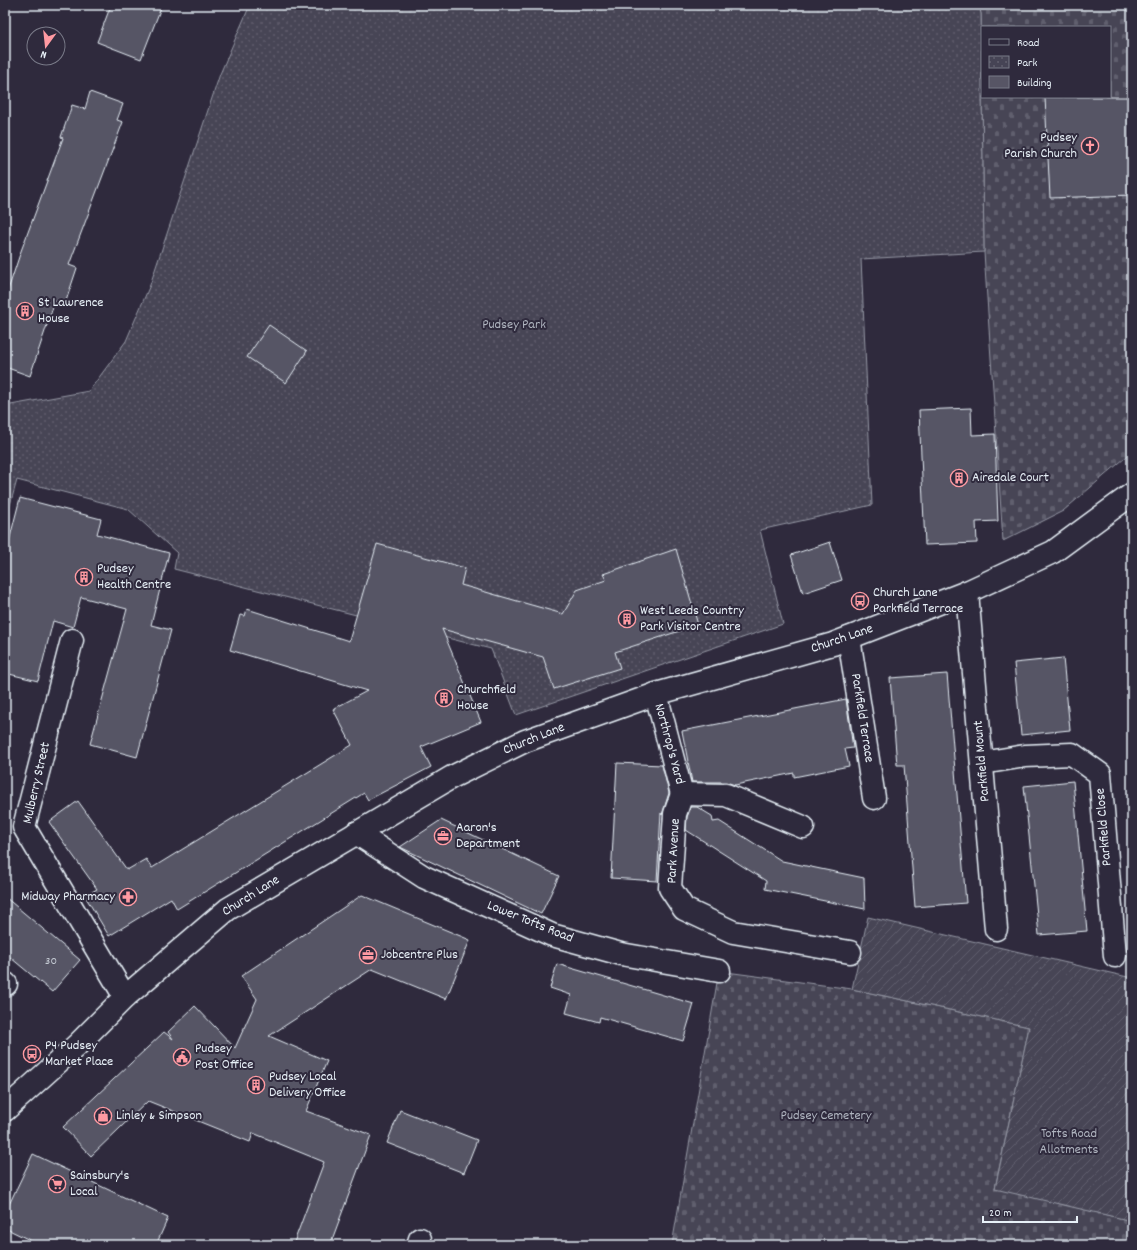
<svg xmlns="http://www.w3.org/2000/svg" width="1137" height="1250" font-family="Dekko,sans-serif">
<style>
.cemetery{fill:url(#cemetery-stones);stroke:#979aa6}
.park{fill:url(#park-dots);stroke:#979aa6}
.garden{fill:url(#garden-furrows);stroke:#979aa6}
.building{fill:#575565;stroke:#e8f1f8}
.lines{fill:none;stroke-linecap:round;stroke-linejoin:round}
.street-casing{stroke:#e8f1f8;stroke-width:25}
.secondary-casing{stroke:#e8f1f8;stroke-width:25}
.street{stroke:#2f2a3d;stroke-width:22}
.secondary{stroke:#2f2a3d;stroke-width:22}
.labels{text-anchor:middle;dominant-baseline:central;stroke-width:4;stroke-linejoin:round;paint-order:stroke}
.number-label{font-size:12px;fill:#c4cad3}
.poi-label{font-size:14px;fill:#e8f1f8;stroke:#2f2a3d;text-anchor:start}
.park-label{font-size:14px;fill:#afb4bf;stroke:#2f2a3d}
.street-label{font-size:14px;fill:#e8f1f8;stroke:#2f2a3d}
</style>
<defs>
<pattern id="cemetery-stones" width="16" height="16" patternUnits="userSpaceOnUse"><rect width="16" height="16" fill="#464455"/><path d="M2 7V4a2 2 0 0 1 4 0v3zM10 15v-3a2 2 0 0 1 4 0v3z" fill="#615f6e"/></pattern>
<pattern id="park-dots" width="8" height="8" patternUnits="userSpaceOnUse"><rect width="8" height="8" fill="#464455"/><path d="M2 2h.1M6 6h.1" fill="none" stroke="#615f6e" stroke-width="1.8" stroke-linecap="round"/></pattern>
<pattern id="garden-furrows" width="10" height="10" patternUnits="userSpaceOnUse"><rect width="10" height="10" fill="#464455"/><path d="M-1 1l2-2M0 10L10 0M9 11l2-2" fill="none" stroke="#615f6e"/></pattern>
</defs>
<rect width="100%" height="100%" fill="#2f2a3d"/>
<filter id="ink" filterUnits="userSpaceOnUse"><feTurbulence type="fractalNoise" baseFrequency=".025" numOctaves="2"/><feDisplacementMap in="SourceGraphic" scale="8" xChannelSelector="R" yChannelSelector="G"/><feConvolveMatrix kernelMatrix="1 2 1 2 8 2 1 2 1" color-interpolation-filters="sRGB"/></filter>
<g filter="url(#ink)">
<g class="cemetery">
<polygon points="979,5 1132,5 1132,452 1063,511 1003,541 984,252 982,97 1110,97 1110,27 982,27 982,79 981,14"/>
<polygon points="719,971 852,989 1029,1027 995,1188 1132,1221 1132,1245 672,1245"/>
</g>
<polygon class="park" points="250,5 979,5 981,14 984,252 861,259 872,505 760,530 783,624 516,715 491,649 174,569 177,553 128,509 17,480 5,523 5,406 89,391 126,341 150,285 220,74"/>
<polygon class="garden" points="868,917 1132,978 1132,1221 995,1189 1029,1027 852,989"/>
<g class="building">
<polygon points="111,5 162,5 141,59 97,42"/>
<polygon points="90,92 123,104 117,120 123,122 69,265 77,268 65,304 55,301 30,376 5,367 5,299 21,251 63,138 61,137 72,105 85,109"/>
<polygon points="1045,97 1132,97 1132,195 1050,198"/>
<polygon points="269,325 307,351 286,383 247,357"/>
<polygon points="971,408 972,435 995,434 998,521 976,522 977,543 925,545 919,410"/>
<polygon points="20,498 101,519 97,534 169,553 151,625 171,630 137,757 90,744 127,609 81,597 73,627 53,621 38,681 5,673 5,557"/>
<polygon points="830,542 842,580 803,593 791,555"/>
<polygon points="377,544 465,568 461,585 563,614 577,590 606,580 603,574 676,549 698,625 615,652 620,668 554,689 543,657 442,629 481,722 421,747 431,767 368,800 364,793 177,909 171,898 109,936 85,896 97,889 49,822 78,801 127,870 146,859 152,868 352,745 333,709 367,691 230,650 240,615 245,616 247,609 349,641"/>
<polygon points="1063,658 1070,730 1021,735 1014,663"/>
<polygon points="947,674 966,903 915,907 904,765 897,765 890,678"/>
<polygon points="846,699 853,748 845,749 849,766 794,777 794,773 735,785 726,782 692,782 682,731"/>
<polygon points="617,763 662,765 669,793 662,815 661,813 657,881 611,878"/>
<polygon points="1073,781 1087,931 1039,935 1024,786"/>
<polygon points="691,807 697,807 712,816 713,822 719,821 782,861 864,878 865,909 765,889 766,881 686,830 687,817"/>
<polygon points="441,820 559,876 541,914 400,847"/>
<polygon points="362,895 470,940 446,999 372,969 269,1036 327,1061 306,1111 371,1135 330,1245 293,1245 324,1162 253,1133 250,1142 148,1101 91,1156 63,1127 164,1032 173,1039 168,1032 195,1006 235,1048 257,999 241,976"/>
<polygon points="5,897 80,960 52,992 5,953"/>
<polygon points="557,964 694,1004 683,1041 600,1017 599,1022 566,1013 571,995 550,988"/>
<polygon points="400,1110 477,1140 464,1173 387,1143"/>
<polygon points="33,1154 168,1218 156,1245 40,1245 5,1228 5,1213"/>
</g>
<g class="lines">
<defs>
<g id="street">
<polyline points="967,592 996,929"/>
<polyline points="849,638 874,798"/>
<polyline points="72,640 24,827 125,997"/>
<polyline points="656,694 682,794"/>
<polyline points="982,763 1025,756 1072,754 1100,774 1115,956"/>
<polyline points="682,794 675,814 670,888 684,909 733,932 850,952"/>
<polyline points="682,794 726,795 803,827"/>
<polyline points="356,833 424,877 552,935 621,954 719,971"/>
<polyline points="5,984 6,984"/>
<polyline points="418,1245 420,1239"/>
</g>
<polyline id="secondary" points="5,1110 77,1045 125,997 228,909 452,777 525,741 656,694 833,644 967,592 1053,552 1132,494"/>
</defs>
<use href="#street" class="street-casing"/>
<use href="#secondary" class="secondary-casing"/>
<use href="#street" class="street"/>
<use href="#secondary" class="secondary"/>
</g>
</g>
<defs>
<symbol id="church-ring" viewBox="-11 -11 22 22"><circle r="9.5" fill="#2f2a3d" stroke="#ff9aa2" stroke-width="1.5"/><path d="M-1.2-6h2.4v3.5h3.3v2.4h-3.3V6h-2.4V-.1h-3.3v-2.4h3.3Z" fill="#ff9aa2"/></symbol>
<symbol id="building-ring" viewBox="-11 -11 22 22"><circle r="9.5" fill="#2f2a3d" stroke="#ff9aa2" stroke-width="1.5"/><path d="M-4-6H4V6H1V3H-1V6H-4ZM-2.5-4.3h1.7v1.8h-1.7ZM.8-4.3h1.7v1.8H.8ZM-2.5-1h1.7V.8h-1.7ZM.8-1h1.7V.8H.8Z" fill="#ff9aa2"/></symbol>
<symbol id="bus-ring" viewBox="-11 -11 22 22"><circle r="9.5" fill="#2f2a3d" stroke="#ff9aa2" stroke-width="1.5"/><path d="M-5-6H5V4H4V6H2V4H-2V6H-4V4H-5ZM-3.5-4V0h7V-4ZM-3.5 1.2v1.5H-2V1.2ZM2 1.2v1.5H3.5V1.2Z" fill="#ff9aa2"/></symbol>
<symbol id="office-ring" viewBox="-11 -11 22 22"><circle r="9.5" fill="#2f2a3d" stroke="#ff9aa2" stroke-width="1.5"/><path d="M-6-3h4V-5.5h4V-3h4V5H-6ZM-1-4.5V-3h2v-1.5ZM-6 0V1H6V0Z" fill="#ff9aa2"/></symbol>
<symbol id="pharmacy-ring" viewBox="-11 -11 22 22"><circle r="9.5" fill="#2f2a3d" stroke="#ff9aa2" stroke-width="1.5"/><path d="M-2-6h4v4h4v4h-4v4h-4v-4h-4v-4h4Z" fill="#ff9aa2"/></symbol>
<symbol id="civic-ring" viewBox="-11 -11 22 22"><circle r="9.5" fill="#2f2a3d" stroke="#ff9aa2" stroke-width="1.5"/><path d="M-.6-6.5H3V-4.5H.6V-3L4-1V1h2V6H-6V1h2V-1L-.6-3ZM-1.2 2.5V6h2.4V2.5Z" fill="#ff9aa2"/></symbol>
<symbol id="shop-ring" viewBox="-11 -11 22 22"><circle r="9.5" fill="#2f2a3d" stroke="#ff9aa2" stroke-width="1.5"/><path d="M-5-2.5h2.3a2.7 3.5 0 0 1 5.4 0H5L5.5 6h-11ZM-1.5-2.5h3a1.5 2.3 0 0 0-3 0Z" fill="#ff9aa2"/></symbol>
<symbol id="supermarket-ring" viewBox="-11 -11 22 22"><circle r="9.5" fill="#2f2a3d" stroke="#ff9aa2" stroke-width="1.5"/><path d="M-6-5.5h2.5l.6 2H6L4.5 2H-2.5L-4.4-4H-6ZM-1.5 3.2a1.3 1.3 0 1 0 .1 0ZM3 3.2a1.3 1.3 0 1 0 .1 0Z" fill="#ff9aa2"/></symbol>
</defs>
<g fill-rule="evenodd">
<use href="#church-ring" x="1080" y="136" width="20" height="20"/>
<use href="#building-ring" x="15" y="301" width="20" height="20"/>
<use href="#building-ring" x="949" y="468" width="20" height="20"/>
<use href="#building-ring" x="74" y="567" width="20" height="20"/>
<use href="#bus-ring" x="850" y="591" width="20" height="20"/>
<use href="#building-ring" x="617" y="609" width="20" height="20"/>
<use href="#building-ring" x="434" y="688" width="20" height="20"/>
<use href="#office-ring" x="433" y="826" width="20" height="20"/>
<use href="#pharmacy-ring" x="118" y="887" width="20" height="20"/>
<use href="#office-ring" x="358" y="945" width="20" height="20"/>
<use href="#bus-ring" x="22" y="1044" width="20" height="20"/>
<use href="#civic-ring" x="172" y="1047" width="20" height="20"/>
<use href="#building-ring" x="246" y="1075" width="20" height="20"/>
<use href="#shop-ring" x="93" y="1106" width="20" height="20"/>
<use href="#supermarket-ring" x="47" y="1174" width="20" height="20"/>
</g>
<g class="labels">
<g class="number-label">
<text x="51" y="961">30</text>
</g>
<g class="poi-label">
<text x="1077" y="138" text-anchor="end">Pudsey<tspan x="1077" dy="16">Parish Church</tspan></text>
<text x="38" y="303">St Lawrence<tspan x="38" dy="16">House</tspan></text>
<text x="972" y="478">Airedale Court</text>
<text x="97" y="569">Pudsey<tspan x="97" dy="16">Health Centre</tspan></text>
<text x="873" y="593">Church Lane<tspan x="873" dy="16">Parkfield Terrace</tspan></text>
<text x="640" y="611">West Leeds Country<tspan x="640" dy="16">Park Visitor Centre</tspan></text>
<text x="457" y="690">Churchfield<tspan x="457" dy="16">House</tspan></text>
<text x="456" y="828">Aaron's<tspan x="456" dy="16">Department</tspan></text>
<text x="115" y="897" text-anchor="end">Midway Pharmacy</text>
<text x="381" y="955">Jobcentre Plus</text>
<text x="45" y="1046">P4 Pudsey<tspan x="45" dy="16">Market Place</tspan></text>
<text x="195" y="1049">Pudsey<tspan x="195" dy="16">Post Office</tspan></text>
<text x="269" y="1077">Pudsey Local<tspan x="269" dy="16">Delivery Office</tspan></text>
<text x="116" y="1116">Linley &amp; Simpson</text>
<text x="70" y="1176">Sainsbury's<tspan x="70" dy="16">Local</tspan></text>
</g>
<g class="park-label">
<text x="514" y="325">Pudsey Park</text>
<text x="826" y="1116">Pudsey Cemetery</text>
<text x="1069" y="1134">Tofts Road<tspan x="1069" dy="16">Allotments</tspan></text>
</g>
<g class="street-label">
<text transform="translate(842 639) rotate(-19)">Church Lane</text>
<text transform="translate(862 718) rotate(81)">Parkfield Terrace</text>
<text transform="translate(534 739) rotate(-22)">Church Lane</text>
<text transform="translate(669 744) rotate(75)">Northrop's Yard</text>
<text transform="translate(982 761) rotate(-95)">Parkfield Mount</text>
<text transform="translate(37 783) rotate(-77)">Mulberry Street</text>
<text transform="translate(1104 827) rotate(-95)">Parkfield Close</text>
<text transform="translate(674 851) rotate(-87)">Park Avenue</text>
<text transform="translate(251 896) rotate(-32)">Church Lane</text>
<text transform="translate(530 922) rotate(22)">Lower Tofts Road</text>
</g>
</g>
<rect width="1137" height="1250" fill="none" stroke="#2f2a3d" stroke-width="20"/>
<rect x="10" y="10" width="1117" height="1230" fill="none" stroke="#e8f1f8" stroke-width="1.5" filter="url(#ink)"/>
<rect x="981" y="26" width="130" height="72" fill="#2f2a3d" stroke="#797a88"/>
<rect x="989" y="39" width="20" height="6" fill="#2f2a3d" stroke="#797a88"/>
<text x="1017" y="46" font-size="12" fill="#e8f1f8">Road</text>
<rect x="989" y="56" width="20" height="12" fill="url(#park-dots)" stroke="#797a88"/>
<text x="1017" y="66" font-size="12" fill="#e8f1f8">Park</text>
<rect x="989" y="76" width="20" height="12" fill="#575565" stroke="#797a88"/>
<text x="1017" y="86" font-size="12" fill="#e8f1f8">Building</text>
<g transform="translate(46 46) rotate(195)"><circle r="19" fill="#2f2a3d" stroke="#797a88"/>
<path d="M0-3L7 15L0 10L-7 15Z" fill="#ff9aa2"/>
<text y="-6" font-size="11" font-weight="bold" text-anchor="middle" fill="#e8f1f8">N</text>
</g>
<path d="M983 1216v6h94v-6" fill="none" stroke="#e8f1f8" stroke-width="2"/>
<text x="989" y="1216" font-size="12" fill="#e8f1f8" stroke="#2f2a3d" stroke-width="3" paint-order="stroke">20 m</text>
</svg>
